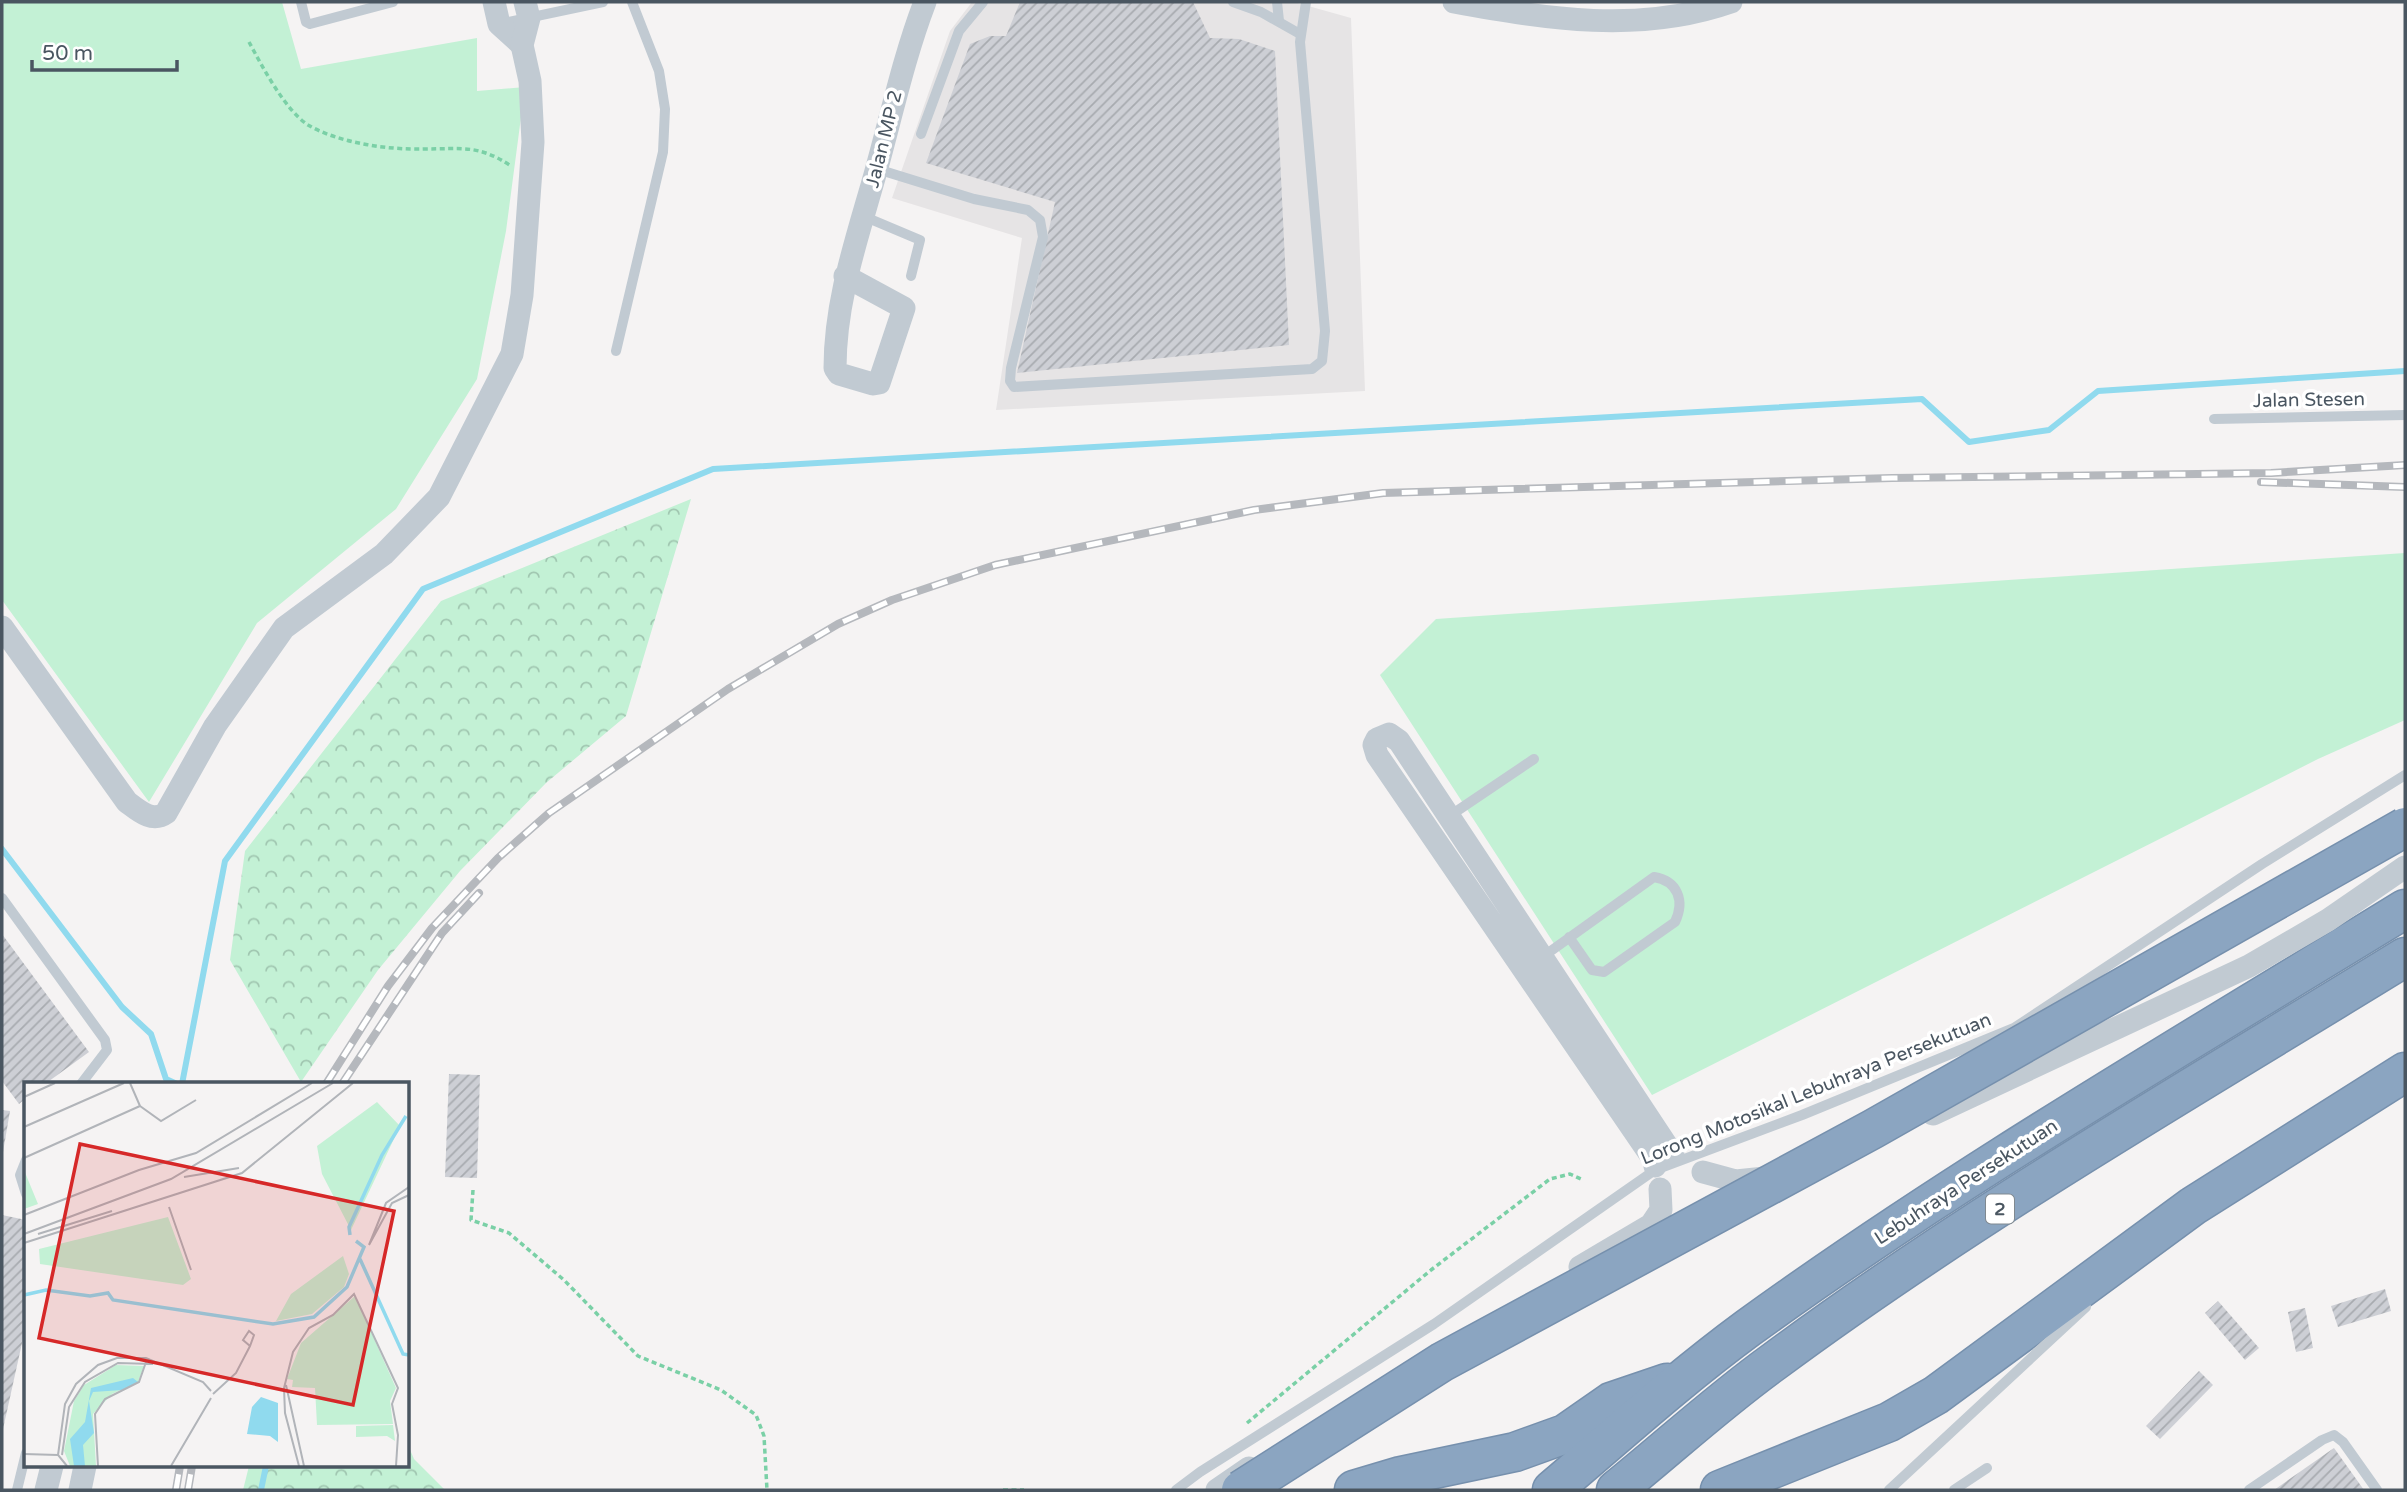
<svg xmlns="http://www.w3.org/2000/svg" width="2407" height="1492" font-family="'Varela Round',sans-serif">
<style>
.education{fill:#e6e4e5}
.green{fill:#c3f1d5}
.forest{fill:url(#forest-crowns)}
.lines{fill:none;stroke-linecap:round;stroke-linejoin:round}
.stream{stroke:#90daee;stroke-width:6}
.building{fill:url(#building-hatch)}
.highway-casing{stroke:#7690ad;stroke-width:41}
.path{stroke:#7ad0a6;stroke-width:3.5;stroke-dasharray:5 3.5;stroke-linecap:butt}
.lane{stroke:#c1cad2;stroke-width:10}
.street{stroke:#c1cad2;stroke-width:23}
.highway{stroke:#8ba5c1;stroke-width:38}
.rail-casing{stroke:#b5b8bd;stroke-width:8}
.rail{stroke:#fff;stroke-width:5;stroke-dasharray:16;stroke-linecap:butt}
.highway-bridge-casing{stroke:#7690ad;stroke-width:41;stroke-linecap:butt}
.highway-bridge{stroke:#8ba5c1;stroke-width:38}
.labels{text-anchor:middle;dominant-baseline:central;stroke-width:7;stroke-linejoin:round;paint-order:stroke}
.shield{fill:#fff;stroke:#808990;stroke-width:2}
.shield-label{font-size:18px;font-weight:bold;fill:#4a5661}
.street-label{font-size:19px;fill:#4a5661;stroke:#fff}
.inset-river{fill:none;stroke:#90daee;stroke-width:3.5}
.inset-road{fill:none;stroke:#b1b4b9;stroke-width:2}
.view{fill:#d62828;fill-opacity:0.15;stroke:#d62828;stroke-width:3.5}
.inset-edge{fill:none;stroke:#4a5661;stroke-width:3.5}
</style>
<defs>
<pattern id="forest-crowns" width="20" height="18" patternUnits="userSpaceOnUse" patternTransform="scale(1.75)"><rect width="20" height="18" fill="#c3f1d5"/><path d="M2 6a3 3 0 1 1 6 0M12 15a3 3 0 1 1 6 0" fill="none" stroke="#a0c6b0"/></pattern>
<pattern id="building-hatch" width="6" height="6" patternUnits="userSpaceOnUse" patternTransform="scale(1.75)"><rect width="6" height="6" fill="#cdcfd5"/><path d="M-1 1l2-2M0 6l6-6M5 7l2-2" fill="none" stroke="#a8abb0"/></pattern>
</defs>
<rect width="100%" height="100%" fill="#f5f3f3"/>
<polygon class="education" points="972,2 1294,2 1351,18 1365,391 996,410 1022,238 892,198 950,31"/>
<g class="green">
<polygon points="2,2 282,2 301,69 477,38 477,91 525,87 506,231 477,379 396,509 257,623 149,802 2,600"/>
<polygon points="2405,553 2405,720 2318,759 1652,1095 1380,675 1436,619"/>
</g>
<g class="forest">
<polygon points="691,499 626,716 546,783 460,871 378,970 301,1082 230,960 245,851 441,601"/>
<polygon points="408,1445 414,1459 445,1490 243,1490 249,1466 408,1466"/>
</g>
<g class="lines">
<g class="stream">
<polyline points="2,849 122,1007 151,1034 166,1079 177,1084"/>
<polyline points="182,1084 225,861 423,589 713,469 1922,399 1969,442 2049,430 2098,391 2405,371"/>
<polyline points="261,1490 266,1466"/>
</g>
</g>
<g class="building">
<polygon points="1020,2 1193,2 1210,38 1239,39 1275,51 1289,345 1017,373 1055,202 926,163 970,44 990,36 1006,36"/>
<polygon points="2,934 89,1052 45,1084 26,1084 26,1098 19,1104 2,1081"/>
<polygon points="449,1074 480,1075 477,1178 445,1177"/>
<polygon points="2,1110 10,1111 3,1152 2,1152"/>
<polygon points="2,1215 26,1220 26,1325 3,1429"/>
<polygon points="2385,1289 2391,1311 2338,1327 2331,1306"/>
<polygon points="2218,1301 2259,1348 2245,1360 2205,1313"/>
<polygon points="2305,1308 2313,1348 2296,1352 2288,1312"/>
<polygon points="2199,1371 2213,1385 2160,1439 2146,1426"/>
<polygon points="2334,1448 2364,1490 2274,1490"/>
</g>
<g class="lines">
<defs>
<g id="highway">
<polyline points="1354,1490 1401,1476 1515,1452 1565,1434 1611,1402 1667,1383"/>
<path d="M1552,1490C1617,1435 1680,1378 1748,1328C1958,1176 2184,1045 2405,909"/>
<path d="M1616,1490C1668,1448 1718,1402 1772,1363C1973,1214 2192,1088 2405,957"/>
<polyline points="1720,1490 1889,1422 1936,1395 2193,1206 2405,1072"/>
</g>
</defs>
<use href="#highway" class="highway-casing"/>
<g class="path">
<path d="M249,42C262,66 285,110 308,125C339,143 388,150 424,149C461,149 478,144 511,166"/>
<polyline points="473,1190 471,1220 509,1233 564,1280 638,1356 721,1390 756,1415 764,1436 767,1490"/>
<polyline points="1247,1423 1431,1270 1550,1179 1570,1174 1581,1179"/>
<polyline points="1003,1490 1024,1490"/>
</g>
<g class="lane">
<polyline points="301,2 306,22 310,24 393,2"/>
<polyline points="1233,2 1261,12 1300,34"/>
<polyline points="1277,2 1279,21"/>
<polyline points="499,24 603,2"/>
<polyline points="921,134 959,31 983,2"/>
<polyline points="877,169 974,199 1028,210 1040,220 1043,237 1011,368 1010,381 1014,387 1312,369 1322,361 1325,331 1300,42 1306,2"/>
<polyline points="863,216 920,240 911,276"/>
<polyline points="616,351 663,152 665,109 659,71 632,2"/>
<polyline points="2214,419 2405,415"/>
<polyline points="1448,817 1534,759"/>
<polyline points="2,898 105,1040 107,1050 81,1084"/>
<path d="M1541,958L1654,877C1678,881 1685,901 1675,922L1604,972L1592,970L1569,937"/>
<polyline points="26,1160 20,1175 26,1194"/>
<polyline points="17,1490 26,1453"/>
<polyline points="1176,1490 1200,1472 1434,1324 1655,1170 1802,1115 2014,1028 2262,864 2405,775"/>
<polyline points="1889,1490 2086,1307"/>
<polyline points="1954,1490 1987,1468"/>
<polyline points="2249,1490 2322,1440 2334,1435 2343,1442 2377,1490"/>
</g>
<g class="street">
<polyline points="494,2 499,24 522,45"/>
<path d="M1454,2C1547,19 1640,34 1731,2"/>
<path d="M845,276L904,308L879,383L873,384L839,374L835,368C835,299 858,236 876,171C892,113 904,57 925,2"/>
<path d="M2,627L127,802C139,811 152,823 166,813L215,726L284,628L384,554L439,497L512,354L522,295L533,142L530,81L522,45L529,18L525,2"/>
<polyline points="1933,1114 2249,966 2328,920 2405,867"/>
<polyline points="1655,1166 1654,1160 1377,755 1374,745 1377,739 1389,734 1399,741 1673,1155"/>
<polyline points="1703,1172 1736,1181 1765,1178"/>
<polyline points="1580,1267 1651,1225 1661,1210 1660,1189"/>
<polyline points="46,1490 52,1466"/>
<polyline points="80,1490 85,1466"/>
<polyline points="1217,1490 1249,1468"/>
</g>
<use href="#highway" class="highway"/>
<defs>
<g id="rail">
<polyline points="2261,482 2405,487"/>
<polyline points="326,1084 388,986 432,928 498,858 549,813 728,689 838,624 892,600 995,565 1254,510 1383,493 1892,478 2271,473 2405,465"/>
<polyline points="342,1084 442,933 479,893"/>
<polyline points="176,1490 180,1466"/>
<polyline points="188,1490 192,1466"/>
</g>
</defs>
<use href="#rail" class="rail-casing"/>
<use href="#rail" class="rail"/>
<defs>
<polyline id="highway-bridge" points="1241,1490 1442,1362 1873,1129 2405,827"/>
</defs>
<use href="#highway-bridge" class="highway-bridge-casing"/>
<use href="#highway-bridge" class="highway-bridge"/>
</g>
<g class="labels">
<rect class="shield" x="1986" y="1194.5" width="28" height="29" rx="5"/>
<g class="shield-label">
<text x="2000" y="1209">2</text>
</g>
<g class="street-label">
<text transform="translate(884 139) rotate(-76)">Jalan MP 2</text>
<text transform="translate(2309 400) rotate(-1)">Jalan Stesen</text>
<text transform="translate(1816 1089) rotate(-22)">Lorong Motosikal Lebuhraya Persekutuan</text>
<text transform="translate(1966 1182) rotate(-33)">Lebuhraya Persekutuan</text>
</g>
</g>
<g transform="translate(24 1082)">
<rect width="385" height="385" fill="#f5f3f3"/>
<path d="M144,135L167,197L159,203L16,182L15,167ZM331,214L372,306L366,319L369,342L293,343L291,306L268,305L269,298L263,297L277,261ZM369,343L371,359L363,354L332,355V344Z" fill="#c3f1d5"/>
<path d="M353,20L376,44L327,148L298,92L293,64ZM0,88L14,122L0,127ZM319,174L325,192L320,205L288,232L252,239L267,212Z" fill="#c3f1d5"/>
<path d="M92,283L120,284L114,300L88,312L69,332L72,384H46L40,369L50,319L60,303Z" fill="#c3f1d5"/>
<path d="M109,296L114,300L98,308L69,310L65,319L70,351L59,363L61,384H50L46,357L61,340L67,306ZM237,315L254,321V360L246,354L223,352L228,325Z" fill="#90daee"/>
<path class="inset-river" d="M326,153L325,145L358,73L382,34M336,177L379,272L385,273M0,213L22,208L66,214L84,211L89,218L249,242L290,235L323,205L340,165L332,159"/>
<path class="inset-road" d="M106,1L116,24M0,15L31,1M116,24L137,39L172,18M0,45L100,1M0,76L116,24M160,95L215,86M385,105L362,121L345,163L368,121L385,113M145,125L167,188M0,133L115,88L172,71L288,1M0,152L147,97L309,1M14,152L88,129M0,161L218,91L329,1M262,303L280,384M189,312L212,291L225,266L226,264L230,253L225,249L219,258L226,264M0,372L34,373M38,373L45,325L61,300L94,281L129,282M43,384L34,373L41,322L52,302L74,283L93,276H122L179,300L187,309M74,384L71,332L81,317L115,300L122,280M147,384L187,316M275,384L261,331L260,306L269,270L285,246L309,233L330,212L374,306L368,322L374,353L372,384"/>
<path class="view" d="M56,62L370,129L329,323L15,256Z"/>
<rect width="385" height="385" class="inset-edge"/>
</g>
<rect width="2407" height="1492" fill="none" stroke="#4a5661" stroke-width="7"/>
<path d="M32 60v10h145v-10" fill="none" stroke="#4a5661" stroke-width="3.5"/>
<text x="42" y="60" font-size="21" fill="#4a5661" stroke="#ffffff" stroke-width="5" paint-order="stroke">50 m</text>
</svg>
